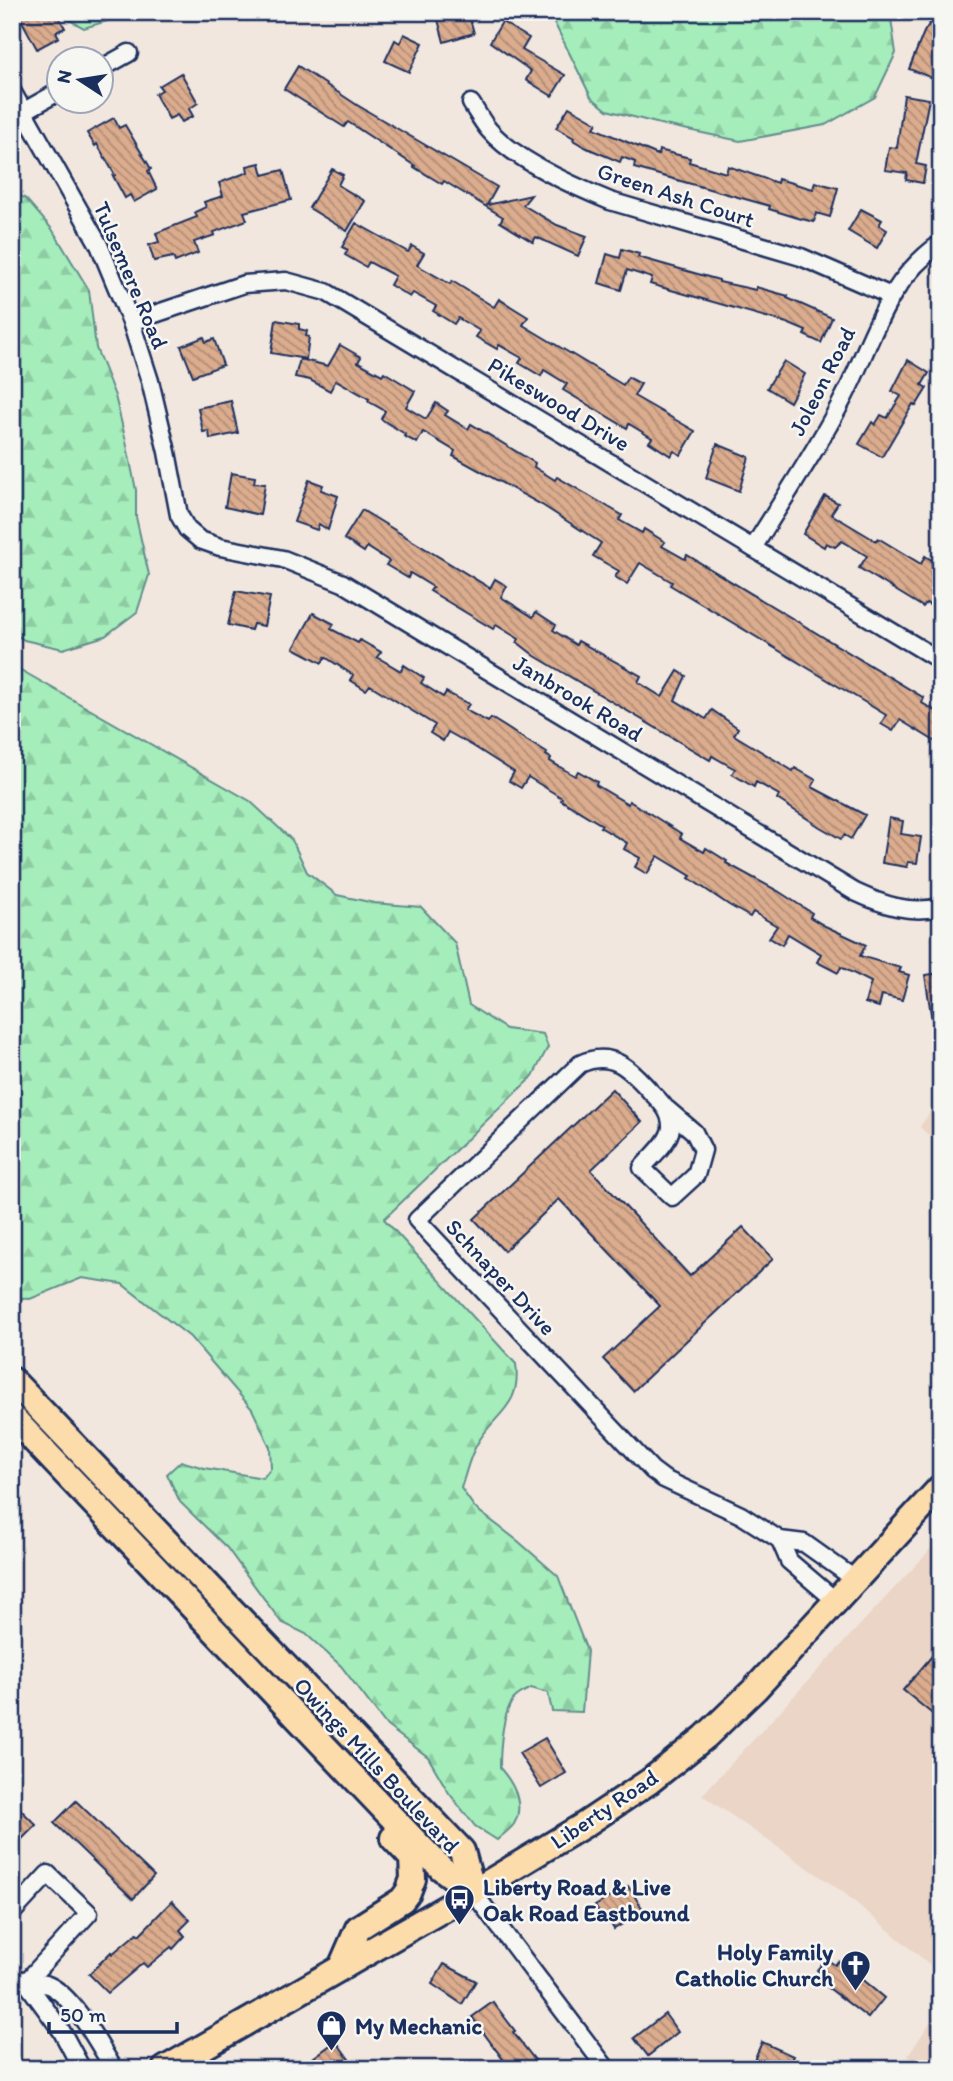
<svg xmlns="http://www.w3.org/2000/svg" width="953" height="2081" font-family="Itim,sans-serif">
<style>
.built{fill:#ead5c6}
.forest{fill:url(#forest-firs);stroke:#608e8c;stroke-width:2}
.building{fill:url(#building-back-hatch);stroke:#1b2f5e;stroke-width:2}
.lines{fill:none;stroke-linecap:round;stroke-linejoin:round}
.minor-casing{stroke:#1b2f5e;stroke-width:21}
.primary-casing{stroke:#1b2f5e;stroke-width:30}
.minor{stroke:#f6f6f2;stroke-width:16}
.primary{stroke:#fddcac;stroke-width:24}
.labels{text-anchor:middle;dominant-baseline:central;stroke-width:5;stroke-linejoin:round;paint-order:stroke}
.street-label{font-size:23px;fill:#1b2f5e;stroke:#f6f6f2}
.poi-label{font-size:23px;font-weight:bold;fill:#1b2f5e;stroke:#f6f6f2;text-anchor:start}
</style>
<defs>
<pattern id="forest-firs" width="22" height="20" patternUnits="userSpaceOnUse" patternTransform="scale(1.75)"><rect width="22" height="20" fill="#a5edba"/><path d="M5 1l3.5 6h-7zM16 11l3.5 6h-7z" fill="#8dcca2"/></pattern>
<pattern id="building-back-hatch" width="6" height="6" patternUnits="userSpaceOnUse" patternTransform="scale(1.75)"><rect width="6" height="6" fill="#dbac8d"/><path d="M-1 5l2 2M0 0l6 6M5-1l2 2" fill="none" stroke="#b18c76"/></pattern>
</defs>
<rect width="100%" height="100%" fill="#f1e7de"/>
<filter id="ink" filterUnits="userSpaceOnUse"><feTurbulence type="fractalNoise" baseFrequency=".0143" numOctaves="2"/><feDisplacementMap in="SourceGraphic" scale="14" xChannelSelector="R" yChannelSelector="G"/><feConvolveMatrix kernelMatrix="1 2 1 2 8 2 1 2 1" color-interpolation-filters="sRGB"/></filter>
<g filter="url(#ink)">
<g class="built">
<polygon points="941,1096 941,1147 920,1127"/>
<polygon points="941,1538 941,1974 843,1892 702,1795"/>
<polygon points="941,2006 941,2069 927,2069 908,2056"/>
</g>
<g class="forest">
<polygon points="55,12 137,12 84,28"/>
<polygon points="549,12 890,12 896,53 875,97 825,125 740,141 660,124 607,110 591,97"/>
<polygon points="12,191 26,199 52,229 89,290 96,348 115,396 126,441 136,490 136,517 149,575 137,612 105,636 63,649 24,640 12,632"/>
<path d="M12,665L250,801L292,840L307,872L337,895L374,903L421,907L455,943L469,1005L506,1029L543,1034L548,1047L533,1076L384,1219L516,1364C522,1409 493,1413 476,1446C469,1458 466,1474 461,1488L475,1508L518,1541L558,1576L587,1651L582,1712L552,1711L548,1693L531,1688C526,1691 520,1693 516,1697C502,1709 500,1750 500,1768C513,1783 525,1804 514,1824C510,1830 502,1835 497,1840L475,1826L449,1793L428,1757L387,1726L341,1666L306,1634L281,1622L227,1548L180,1502L167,1474L181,1461L204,1468L263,1478L271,1468L270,1447L252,1409L190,1337L122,1284L82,1278L30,1299L12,1298Z"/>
</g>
<g class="building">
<polygon points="17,12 56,12 65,28 56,32 59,37 37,49"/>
<polygon points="436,12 468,12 474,33 444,42"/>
<polygon points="937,12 941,12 941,56 932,78 909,69 924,32"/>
<polygon points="502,22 529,38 522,50 565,75 552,96 526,80 531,71 490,42"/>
<polygon points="404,34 423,43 409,72 385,61 395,40 400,43"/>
<polygon points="298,66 357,105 497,187 487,205 531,195 523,205 557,225 587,236 578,256 536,237 533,242 500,222 503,217 444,181 442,184 414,167 415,166 348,122 344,127 284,89"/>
<polygon points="181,73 198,103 189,109 193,116 182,122 177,115 169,119 155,94 162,90 159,86"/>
<polygon points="904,95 929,99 916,164 926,166 923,183 906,180 907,173 885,170 889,147 897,148"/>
<polygon points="569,107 597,123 594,128 658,155 659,150 690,158 689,162 726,173 728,166 777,183 778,179 813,189 815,182 838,188 830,217 816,213 814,222 798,218 769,209 770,206 634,168 635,162 622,157 620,162 587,148 573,140 574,138 556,128"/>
<polygon points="114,118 119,128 125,125 151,169 148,171 157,189 134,202 130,195 125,198 113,176 115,175 97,144 95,146 87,133"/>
<polygon points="260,163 263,175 283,170 291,200 244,212 247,220 214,232 215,235 194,242 198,253 175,262 173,257 154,261 149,245 159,242 156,233 197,217 195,212 206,207 204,202 223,196 219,183 248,172 247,166"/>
<polygon points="332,169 343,175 338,185 365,201 347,231 309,208"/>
<polygon points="861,209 882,220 879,225 887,230 877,248 848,231"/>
<polygon points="356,223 408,252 412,246 424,253 417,265 450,284 452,281 494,307 499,299 528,317 523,325 623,385 628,377 641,384 634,396 695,431 681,455 674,451 671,456 649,442 652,438 629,424 627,428 563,390 567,384 544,370 541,376 519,363 522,358 499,345 497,349 476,337 480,331 458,318 454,324 433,311 436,306 413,293 410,297 390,285 395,276 369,262 366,267 345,255 348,250 342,247"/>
<polygon points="622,249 639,254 638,257 719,280 719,282 756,290 756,287 788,296 787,298 832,318 821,343 804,335 806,331 787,323 650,284 652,278 627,270 621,290 599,283 607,254 620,258"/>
<polygon points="276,320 299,324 299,329 307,331 306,336 309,337 306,359 271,353"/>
<polygon points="204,337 206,342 214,339 223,365 193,376 181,346"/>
<polygon points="340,345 361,357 358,362 382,375 384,372 415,391 406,407 426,419 436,403 448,411 445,415 468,429 471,424 535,463 534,467 555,480 557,477 622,515 619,520 642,533 644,529 665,542 662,546 685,559 687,555 924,698 922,703 941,714 941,745 900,720 893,731 881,724 886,715 670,585 672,582 640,563 627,584 615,577 619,571 593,556 601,543 542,505 453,456 455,451 423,432 417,443 404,436 405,434 381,419 385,411 368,401 369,399 336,380 330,391 310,380 295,377 300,359 328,366"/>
<polygon points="908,360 929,373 922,385 927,388 916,406 913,404 882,457 859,444 872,422 875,425 881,415 887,418 901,396 892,391"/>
<polygon points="784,361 805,374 790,402 767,388"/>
<polygon points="231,401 238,433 210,439 209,431 203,432 198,408"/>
<polygon points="717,444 749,457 739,491 706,478"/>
<polygon points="231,473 255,477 254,483 265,484 260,515 225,507"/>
<polygon points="309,480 323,485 321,490 338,496 328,530 319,524 317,530 294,522"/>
<polygon points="825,496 838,503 831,514 876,541 878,538 921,564 925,556 938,564 931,575 941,581 941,611 926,603 923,607 859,568 867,556 842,541 835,547 826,543 824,547 803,534"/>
<polygon points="362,510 490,588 495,579 507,586 501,597 533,617 536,612 556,625 553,630 576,645 578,641 641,676 638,682 662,697 678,671 686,676 675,700 706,719 712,710 738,728 734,735 793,771 795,768 816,780 812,787 865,815 851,839 844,835 841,839 820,827 777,799 779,795 756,782 754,787 732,774 735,769 712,756 710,760 535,656 517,642 519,639 496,625 493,629 430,591 433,587 410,573 408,578 386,565 389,561 367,547 364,552 344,539"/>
<polygon points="236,591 270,597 264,626 253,624 251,630 228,625"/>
<polygon points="313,613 334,624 331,629 358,643 360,640 381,652 377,657 401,671 404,665 424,678 421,683 443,697 446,692 469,704 465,710 488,722 491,718 518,735 547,753 546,755 551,758 550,761 575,776 578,771 597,782 596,785 628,804 629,801 649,813 682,834 680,838 704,852 706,848 727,861 726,863 778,891 812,913 810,917 825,926 866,945 860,956 901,968 899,972 909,975 902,1000 882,995 879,1007 865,1003 871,982 841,967 838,973 817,962 821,954 788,934 782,945 769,938 777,926 753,912 750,917 729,905 689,878 691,876 658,856 647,874 635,867 640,858 624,849 627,843 600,827 602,825 561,800 562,798 528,777 521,788 509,781 514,772 473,746 448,732 443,741 430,733 435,725 370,685 366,690 350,680 353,675 325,657 322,663 294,648"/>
<polygon points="889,818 903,821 901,834 921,837 917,863 908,862 907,867 882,863"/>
<polygon points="941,973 941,1027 933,1027 925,975"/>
<polygon points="612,1089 642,1122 591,1170 690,1276 743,1227 773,1259 633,1391 603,1359 660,1306 559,1199 504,1251 474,1219"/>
<polygon points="932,1656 941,1663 941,1721 903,1690"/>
<polygon points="545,1738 566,1773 541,1788 519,1753"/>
<polygon points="12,1801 36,1825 12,1849"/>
<polygon points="76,1801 154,1876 133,1899 54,1823"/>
<polygon points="628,1886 644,1911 614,1929 607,1917 603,1920 595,1906"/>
<polygon points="172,1901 190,1920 180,1930 185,1936 173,1949 171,1947 147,1967 143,1963 108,1993 89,1974 111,1952 112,1954 137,1933 139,1935"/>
<polygon points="826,1959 835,1965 838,1961 847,1967 884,1998 868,2018 821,1982 825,1977 817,1970"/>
<polygon points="444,1964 476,1981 462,2004 432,1984"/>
<polygon points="493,2002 515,2031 513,2032 542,2069 510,2069 472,2017"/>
<polygon points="665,2014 678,2032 648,2056 634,2038"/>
<polygon points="336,2041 356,2069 298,2069"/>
<polygon points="762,2042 793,2056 787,2069 750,2069"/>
</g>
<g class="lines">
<defs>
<g id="minor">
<polyline points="102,68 129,53"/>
<path d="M12,91L99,245L131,322L150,381L167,452L179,515L187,529L200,540L220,547L283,559L343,583L855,892C883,905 909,914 941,907"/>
<path d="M471,103C477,112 482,122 489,130C515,160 573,186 610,201L801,257L891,296"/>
<polyline points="12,118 60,91"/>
<polyline points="131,322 244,284 286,281 326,292 941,661"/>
<path d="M753,548C784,498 818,448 845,395C874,338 885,282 941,243"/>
<path d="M667,1109L694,1132L703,1150L696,1175L672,1197L642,1168C651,1157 669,1143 671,1128C672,1112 661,1102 650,1091C630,1069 612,1049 580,1064L417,1220L652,1470L664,1479L741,1515L780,1540L804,1543L856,1580"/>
<polyline points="780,1540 789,1561 836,1601"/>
<polyline points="473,1892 607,2069"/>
<polyline points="12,1913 48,1874 89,1913 26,1982 12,1976"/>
<path d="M82,2069L61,2030L26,1982C32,1983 42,1983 48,1985C74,1996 99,2045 114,2069"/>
</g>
<g id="primary">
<polyline points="12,1380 462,1851 473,1892"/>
<polyline points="12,1417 383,1808 441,1868 473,1892"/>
<polyline points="341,1967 358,1928 402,1900 408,1892 413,1879 412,1858 393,1838"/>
<polyline points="165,2069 473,1892 584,1825 650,1781 705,1737 755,1689 941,1487"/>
</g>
</defs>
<use href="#minor" class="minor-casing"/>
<use href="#primary" class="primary-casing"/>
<use href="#minor" class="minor"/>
<use href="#primary" class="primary"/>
</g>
</g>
<defs>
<symbol id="bus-pin" viewBox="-11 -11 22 30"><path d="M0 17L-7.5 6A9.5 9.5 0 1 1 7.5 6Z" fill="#1b2f5e" stroke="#f6f6f2"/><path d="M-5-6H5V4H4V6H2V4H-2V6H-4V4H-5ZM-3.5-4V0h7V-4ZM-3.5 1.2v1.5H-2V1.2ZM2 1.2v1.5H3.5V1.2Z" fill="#fff"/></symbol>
<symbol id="church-pin" viewBox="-11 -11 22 30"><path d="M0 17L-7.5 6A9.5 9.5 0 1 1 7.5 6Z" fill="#1b2f5e" stroke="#f6f6f2"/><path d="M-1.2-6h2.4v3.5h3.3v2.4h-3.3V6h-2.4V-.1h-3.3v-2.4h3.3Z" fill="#fff"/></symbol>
<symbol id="shop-pin" viewBox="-11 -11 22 30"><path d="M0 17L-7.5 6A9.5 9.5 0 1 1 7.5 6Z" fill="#1b2f5e" stroke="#f6f6f2"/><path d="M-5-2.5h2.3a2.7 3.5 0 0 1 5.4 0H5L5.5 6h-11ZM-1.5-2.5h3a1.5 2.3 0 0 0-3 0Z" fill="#fff"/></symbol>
</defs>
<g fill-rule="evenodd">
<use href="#bus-pin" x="442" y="1882" width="35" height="47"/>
<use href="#church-pin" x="838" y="1948" width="35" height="47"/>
<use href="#shop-pin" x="314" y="2008" width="35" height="47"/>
</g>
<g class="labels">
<g class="street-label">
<text transform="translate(676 195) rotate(18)">Green Ash Court</text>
<text transform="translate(131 275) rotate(67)">Tulsemere Road</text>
<text transform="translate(822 381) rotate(-63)">Joleon Road</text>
<text transform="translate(559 404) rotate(31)">Pikeswood Drive</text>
<text transform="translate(578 698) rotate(31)">Janbrook Road</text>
<text transform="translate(501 1277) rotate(47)">Schnaper Drive</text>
<text transform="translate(377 1765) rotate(47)">Owings Mills Boulevard</text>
<text transform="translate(604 1809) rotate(-34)">Liberty Road</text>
</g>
<g class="poi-label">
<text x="483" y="1887">Liberty Road &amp; Live<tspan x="483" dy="26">Oak Road Eastbound</tspan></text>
<text x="833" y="1952" text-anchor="end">Holy Family<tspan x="833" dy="26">Catholic Church</tspan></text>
<text x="355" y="2026">My Mechanic</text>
</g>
</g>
<rect width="953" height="2081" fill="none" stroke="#f6f6f2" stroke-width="42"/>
<rect x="21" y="21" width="911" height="2039" fill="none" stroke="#1b2f5e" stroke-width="2.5" filter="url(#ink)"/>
<g transform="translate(80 80) rotate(282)"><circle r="33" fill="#f6f6f2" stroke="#9ea6b7" stroke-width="2"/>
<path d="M0-5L12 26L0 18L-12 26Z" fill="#1b2f5e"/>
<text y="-10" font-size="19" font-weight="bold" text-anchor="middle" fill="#1b2f5e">N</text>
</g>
<path d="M49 2022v10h128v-10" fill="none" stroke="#1b2f5e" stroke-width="3.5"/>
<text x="60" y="2022" font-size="21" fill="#1b2f5e" stroke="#f6f6f2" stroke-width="5" paint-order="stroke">50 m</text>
</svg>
